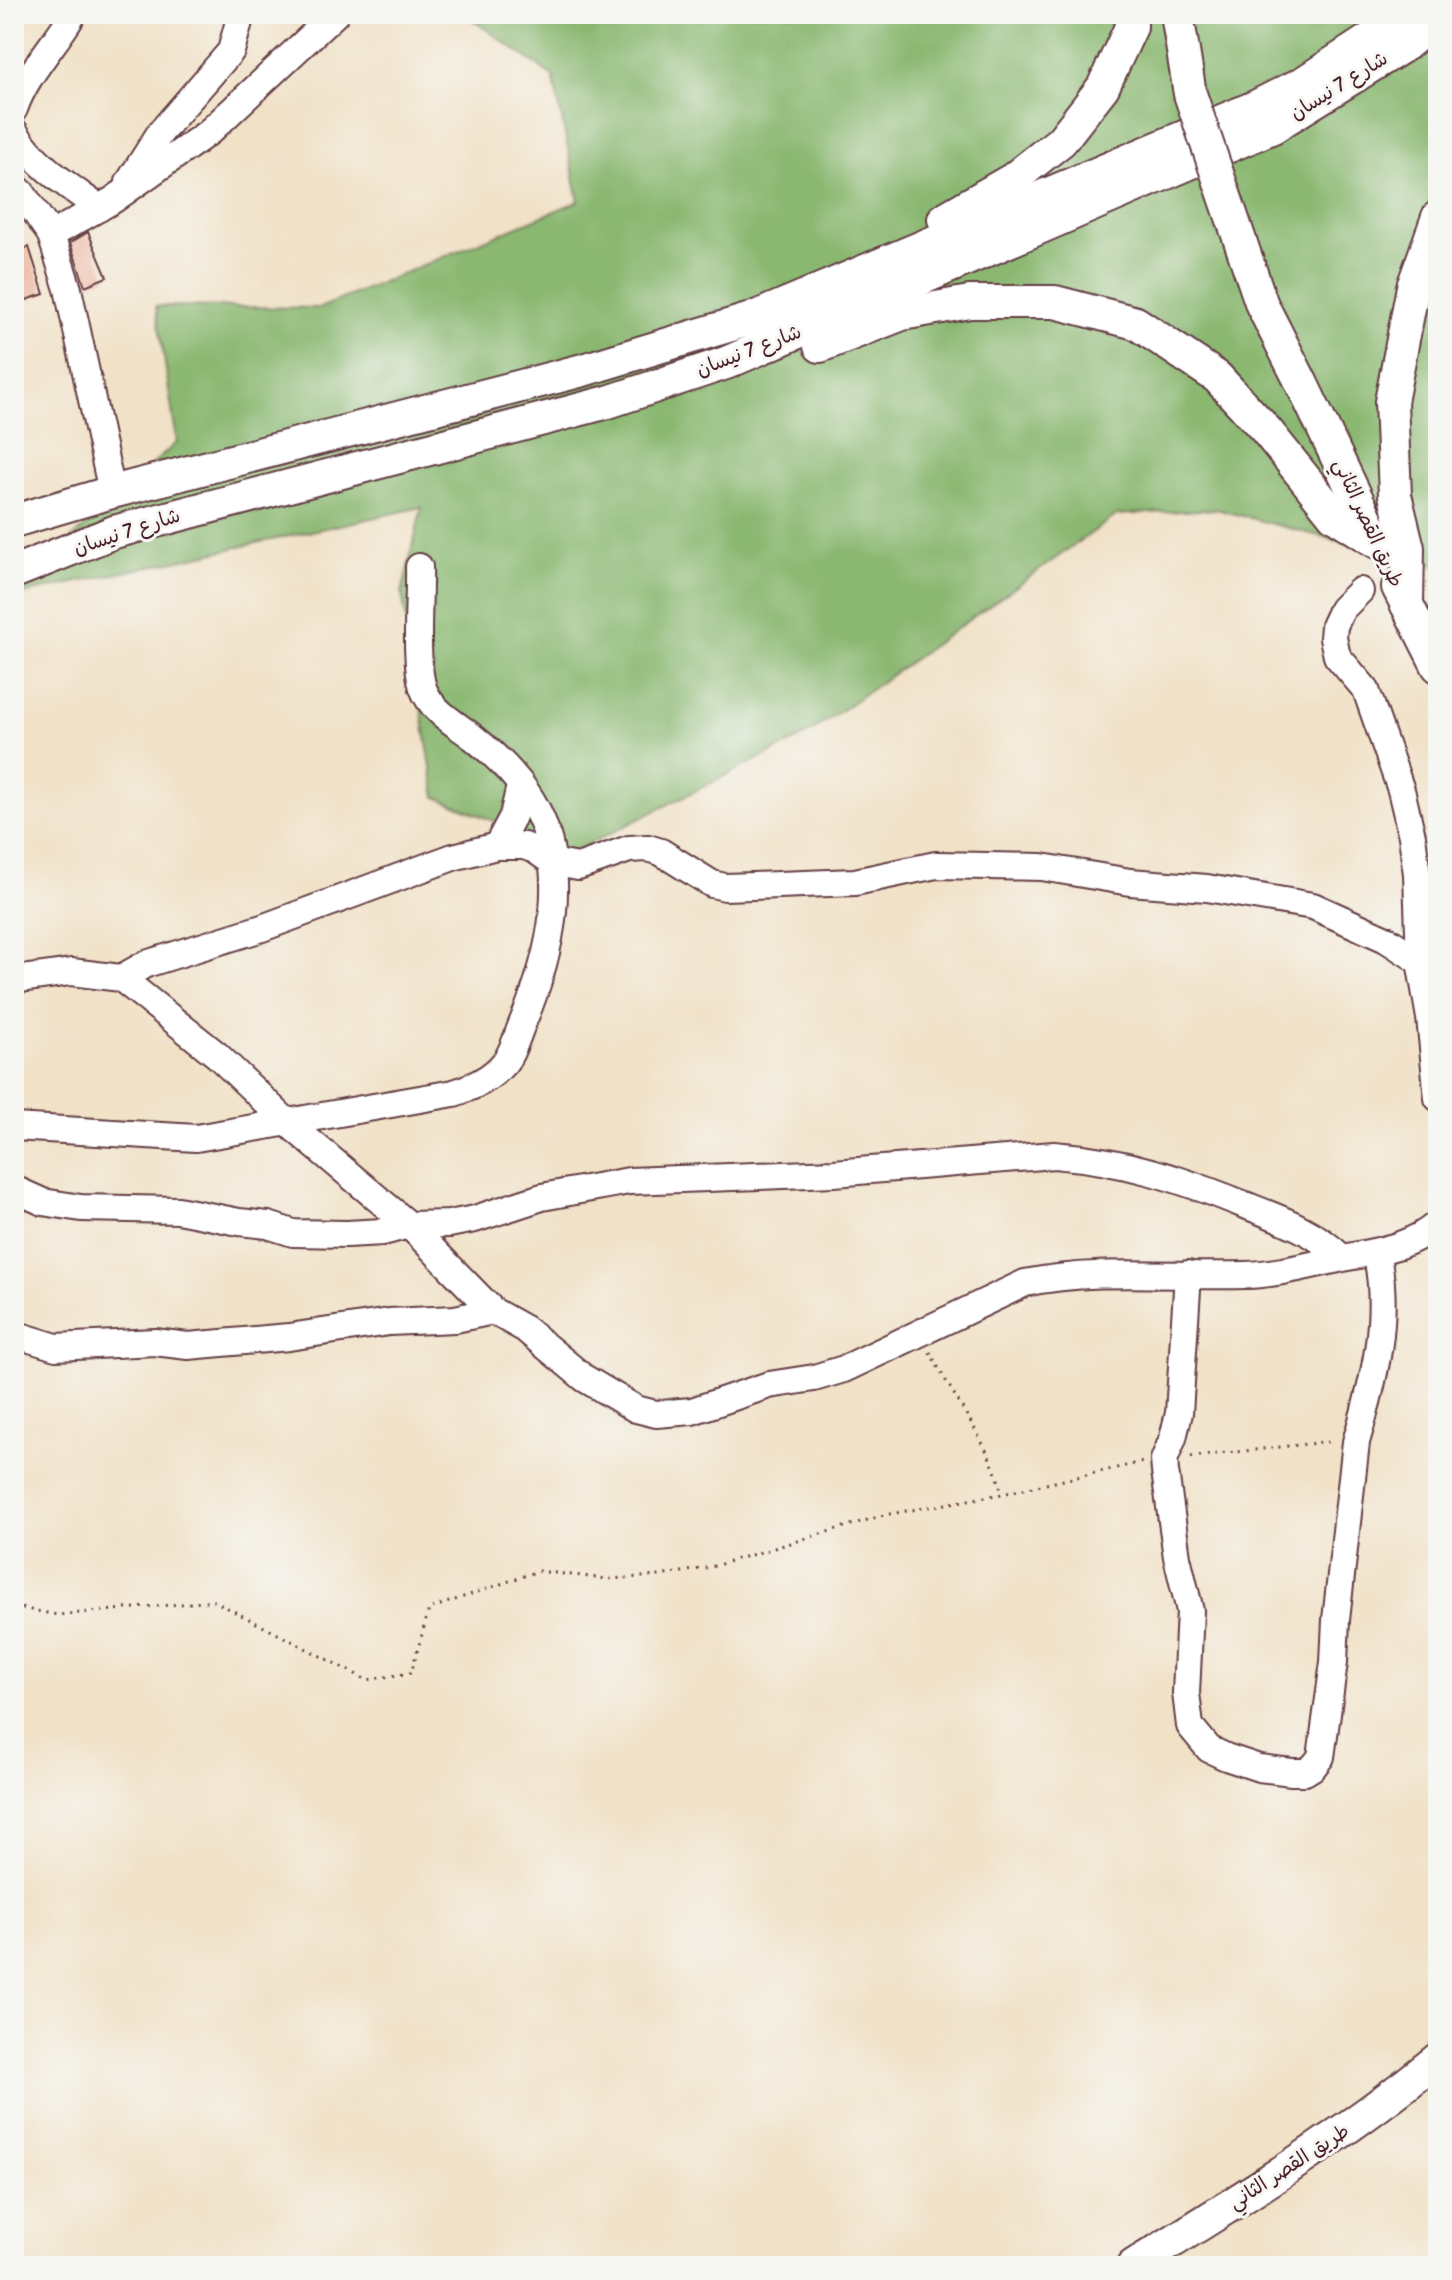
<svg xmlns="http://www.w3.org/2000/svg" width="1452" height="2280" font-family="'Balsamiq Sans','Playpen Sans Arabic',sans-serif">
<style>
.forest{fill:#8ab871;stroke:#6a6c4e;stroke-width:2}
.building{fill:#ebad94}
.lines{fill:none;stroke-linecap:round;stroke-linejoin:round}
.minor-casing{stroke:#633c42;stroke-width:30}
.major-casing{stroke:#633c42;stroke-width:36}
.path{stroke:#633c42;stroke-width:3;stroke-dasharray:2 6;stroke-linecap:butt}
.minor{stroke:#fff;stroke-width:26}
.major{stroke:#fff;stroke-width:32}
.major-bridge-casing{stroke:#633c42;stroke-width:36;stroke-linecap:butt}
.major-bridge{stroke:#fff;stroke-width:32}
.labels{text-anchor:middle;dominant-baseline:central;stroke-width:6;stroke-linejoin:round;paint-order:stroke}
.street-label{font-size:20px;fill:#4a1f2b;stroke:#f6f6f2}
</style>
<rect width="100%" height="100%" fill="#f6f6f2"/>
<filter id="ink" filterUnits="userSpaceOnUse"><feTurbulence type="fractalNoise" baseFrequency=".0125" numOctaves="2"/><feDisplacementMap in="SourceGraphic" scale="16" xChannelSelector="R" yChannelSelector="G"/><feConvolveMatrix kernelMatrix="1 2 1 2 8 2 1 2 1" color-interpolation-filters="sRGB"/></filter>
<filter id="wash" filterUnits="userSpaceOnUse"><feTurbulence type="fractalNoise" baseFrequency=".006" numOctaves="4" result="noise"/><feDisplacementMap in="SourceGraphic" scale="32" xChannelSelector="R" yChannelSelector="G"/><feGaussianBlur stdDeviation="1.8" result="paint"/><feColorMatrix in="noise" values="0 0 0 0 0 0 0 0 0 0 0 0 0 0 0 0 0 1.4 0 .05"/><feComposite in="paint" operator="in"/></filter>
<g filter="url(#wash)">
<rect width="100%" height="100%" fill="#f1e1c6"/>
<polygon class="forest" points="464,14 1438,14 1438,567 1216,509 1117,515 805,736 571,853 436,797 402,593 422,507 14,596 14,592 177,442 156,306 320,308 579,201 553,76"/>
<g id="blocks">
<g class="building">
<polygon points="88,232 107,277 85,286 70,243"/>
<polygon points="29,247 44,294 14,304 14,252"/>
</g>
</g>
</g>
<g filter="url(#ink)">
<use href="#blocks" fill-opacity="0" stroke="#633c42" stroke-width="2"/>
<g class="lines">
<defs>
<g id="minor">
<path d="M14,109C26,74 54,46 73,14"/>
<path d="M14,131C36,166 66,184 99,208"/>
<polyline points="129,182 160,133 231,51 241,14"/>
<polyline points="14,185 22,193 51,235 68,289 112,492"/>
<polyline points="51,235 113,200 209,132 335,14"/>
<polyline points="1360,591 1342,609 1334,626 1333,638 1337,656 1366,690 1401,790 1412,836 1417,874 1420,961 1430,1018 1438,1098"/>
<polyline points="497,846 513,816 520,786"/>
<polyline points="121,978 146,964 262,928 453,857 497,846 524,846 535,850 552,862 578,867 629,849 648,848 661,852 712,884 725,887 855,882 936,865 1042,867 1130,882 1207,888 1313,906 1386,939 1420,961"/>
<path d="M14,980L71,972L121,978L217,1055L288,1123L409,1225L493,1311L525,1329L584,1378L636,1409L656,1414L692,1411L769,1385L814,1378L844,1369L1025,1283C1097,1268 1172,1277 1245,1275C1281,1274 1313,1264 1348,1257C1380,1251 1413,1246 1438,1223"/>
<path d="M14,1127L196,1138L454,1093C473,1087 491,1079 505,1062C513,1052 517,1036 522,1024C551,956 572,868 532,801C518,777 495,755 474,738C455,723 432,712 423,688C414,660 420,599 419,567"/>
<path d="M14,1189L43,1202L81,1208L178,1210L239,1222L268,1225L293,1233L347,1234L383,1232L409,1225L449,1224L475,1219L542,1197L629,1181L834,1173L1054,1155C1127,1161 1178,1178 1245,1205C1281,1219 1315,1231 1342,1258"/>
<path d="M1188,1274L1179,1413L1173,1438L1164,1460L1165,1471L1177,1557L1190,1611L1186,1693L1190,1726L1209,1749L1226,1757L1259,1768L1292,1772H1305L1313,1767L1321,1757L1334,1662L1336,1620L1356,1442C1374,1381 1391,1315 1376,1252"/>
<polyline points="14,1334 56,1347 155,1342 188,1346 289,1337 389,1322 455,1319 493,1311"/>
</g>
<g id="major">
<polyline points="944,219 1013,179 1061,141 1103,87 1131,27 1131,14"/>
<polyline points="820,346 902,314 970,302 1055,302 1136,323 1217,377 1266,430 1334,515 1377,542"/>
<polyline points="1300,380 1377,541"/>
<polyline points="14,521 112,492 583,370 751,319 1255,107 1303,83 1409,14"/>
<polyline points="14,572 114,532 608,402 726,363 1273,127 1405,45 1438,18"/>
<polyline points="1398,587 1438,666"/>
<polyline points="1407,605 1408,548 1395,495 1391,402 1413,287 1438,217"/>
<path d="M1133,2266C1238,2201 1342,2137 1438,2059"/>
</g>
</defs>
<use href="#minor" class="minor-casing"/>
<use href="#major" class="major-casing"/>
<g class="path">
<path d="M930,1352C953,1398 991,1444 1002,1494"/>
<polyline points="1191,1457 1334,1441"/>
<polyline points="14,1607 58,1615 214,1601 367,1680 411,1673 429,1609 538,1571 607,1579 659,1576 711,1567 884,1515 1002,1494 1143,1462"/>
</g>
<use href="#minor" class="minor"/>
<use href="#major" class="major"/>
<defs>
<polyline id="major-bridge" points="1177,14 1190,94 1262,305 1300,380"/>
</defs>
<use href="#major-bridge" class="major-bridge-casing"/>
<use href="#major-bridge" class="major-bridge"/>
</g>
</g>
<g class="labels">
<g class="street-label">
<text transform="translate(1339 86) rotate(-32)">شارع 7 نيسان</text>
<text transform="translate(749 351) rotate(-21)">شارع 7 نيسان</text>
<text transform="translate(1368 523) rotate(65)">طريق القصر الثاني</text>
<text transform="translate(127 532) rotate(-18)">شارع 7 نيسان</text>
<text transform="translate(1289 2167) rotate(-33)">طريق القصر الثاني</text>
</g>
</g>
<rect width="1452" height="2280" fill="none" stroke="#f6f6f2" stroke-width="48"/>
</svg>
